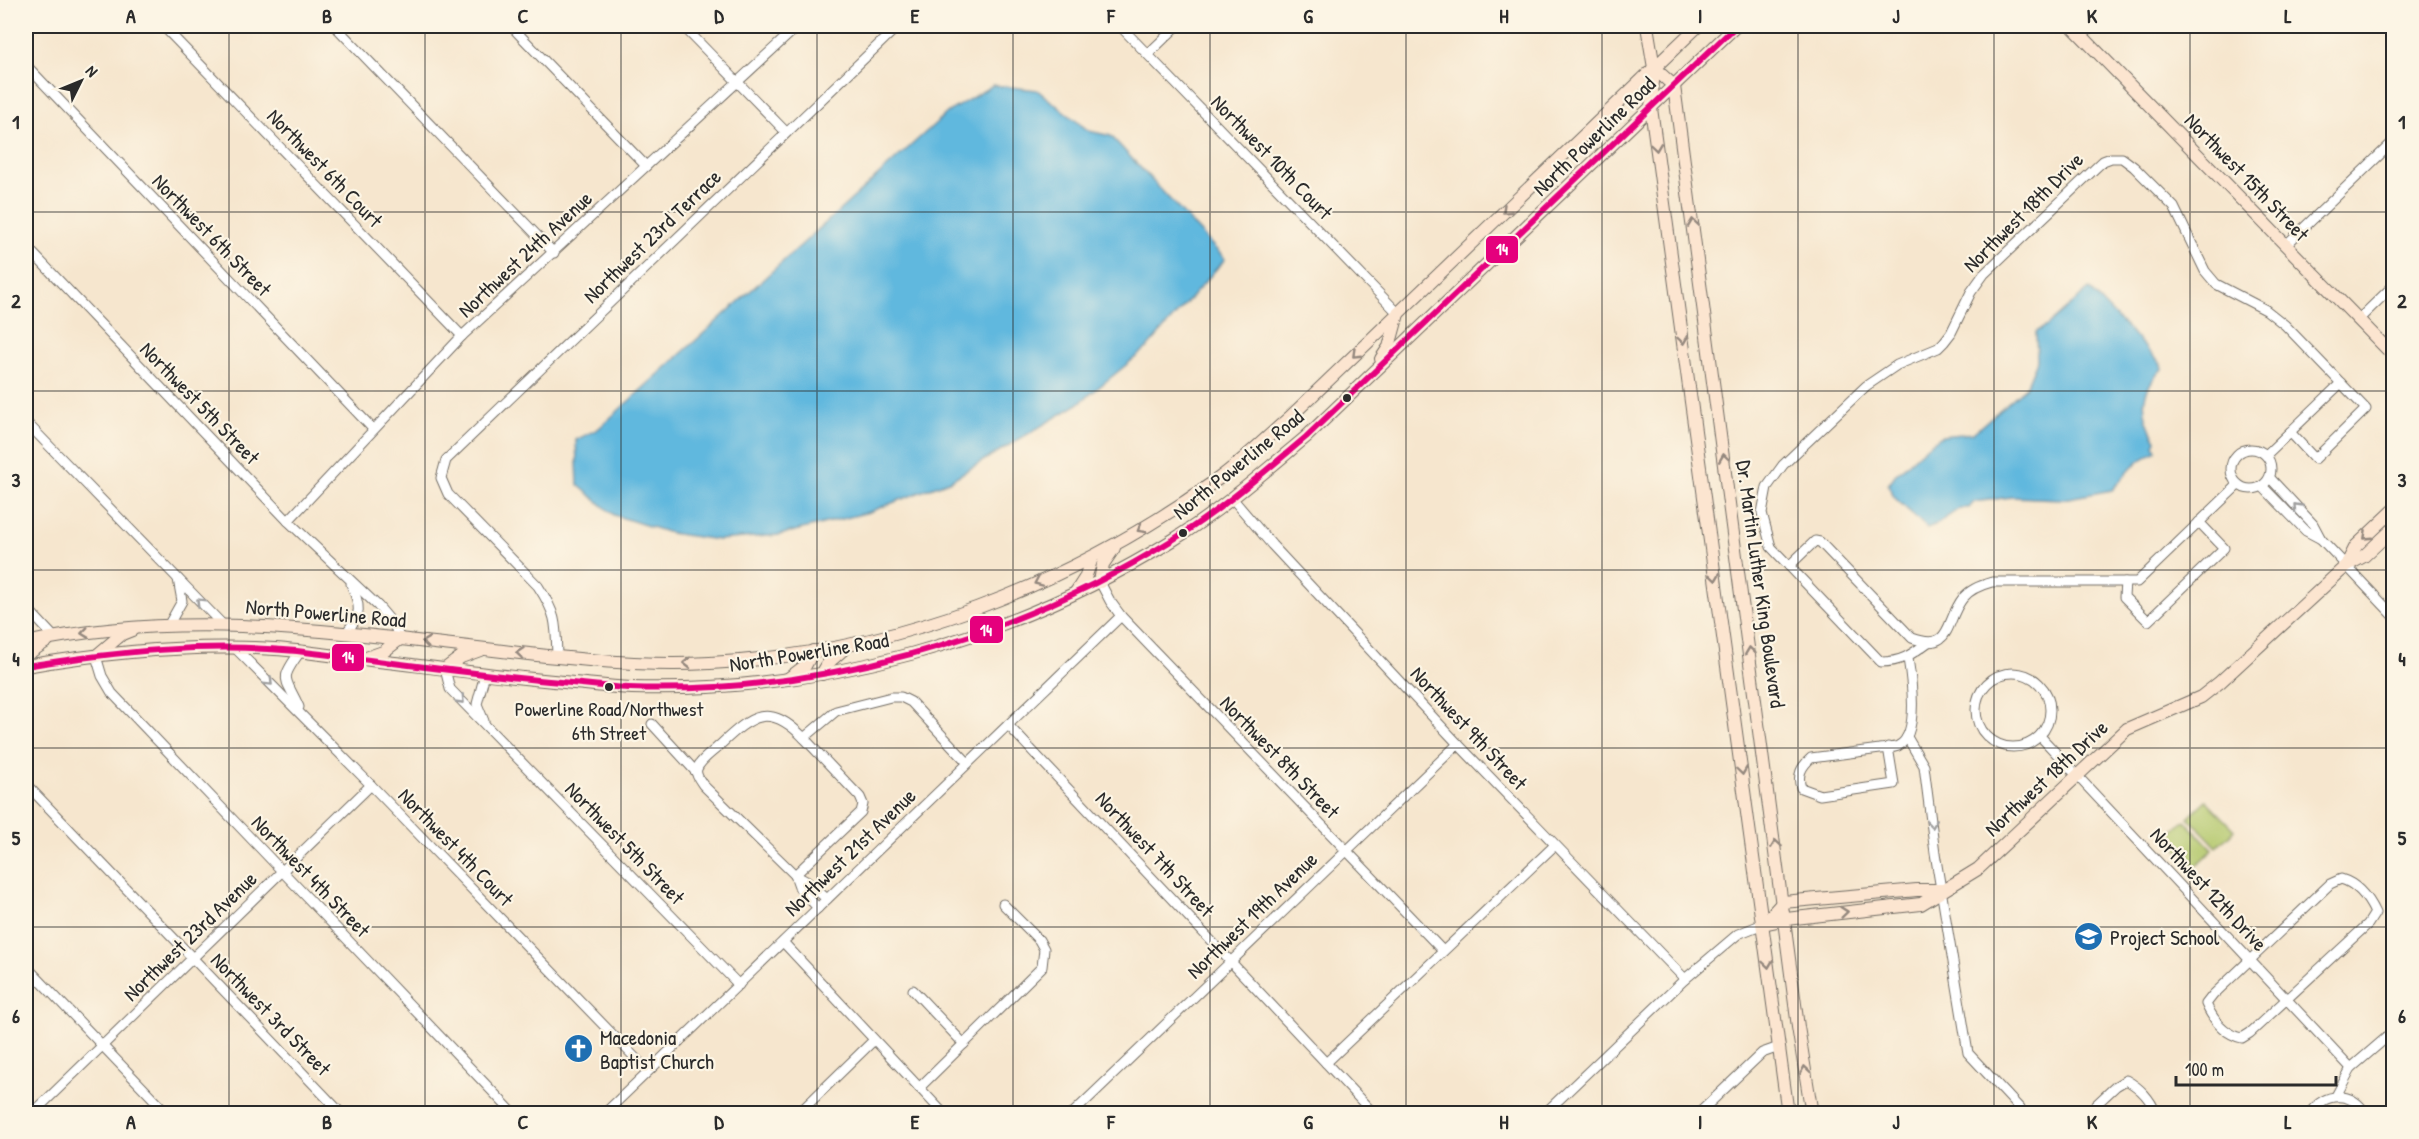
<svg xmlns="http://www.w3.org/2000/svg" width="2419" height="1139" font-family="'Patrick Hand',sans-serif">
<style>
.green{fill:#b2c76b;stroke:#6e794b;stroke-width:1.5}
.water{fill:#61b8de;stroke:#467284;stroke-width:1.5}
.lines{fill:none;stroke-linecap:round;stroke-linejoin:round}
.street-casing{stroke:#726c64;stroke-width:11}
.secondary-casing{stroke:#726c64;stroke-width:14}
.street{stroke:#fff;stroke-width:9}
.secondary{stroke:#fce5d0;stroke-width:12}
.bus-1-casing{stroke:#fcf5e5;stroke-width:10}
.bus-1{stroke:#e5007d;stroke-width:6}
.oneway{stroke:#94887e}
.oneway2{stroke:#a0a0a0}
.grid{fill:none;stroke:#2b2b2b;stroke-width:1.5;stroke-opacity:0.55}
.bus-dot{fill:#2b2b2b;stroke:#fcf5e5;stroke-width:2}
.labels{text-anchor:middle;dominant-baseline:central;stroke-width:4.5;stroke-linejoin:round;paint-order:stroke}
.bus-label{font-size:20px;fill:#2b2b2b;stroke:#fcf5e5}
.street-label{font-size:21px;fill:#2b2b2b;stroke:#fcf5e5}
.poi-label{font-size:21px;fill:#2b2b2b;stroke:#fcf5e5;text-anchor:start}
.line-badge{stroke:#fcf5e5;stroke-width:2}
.badge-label{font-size:16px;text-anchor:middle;font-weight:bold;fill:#fff}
.neatline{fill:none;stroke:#2b2b2b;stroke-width:2}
.grid-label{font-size:20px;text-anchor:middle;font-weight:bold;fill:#2b2b2b}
</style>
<rect width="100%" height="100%" fill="#fcf5e5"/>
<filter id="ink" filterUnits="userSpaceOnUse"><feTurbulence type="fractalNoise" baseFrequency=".0167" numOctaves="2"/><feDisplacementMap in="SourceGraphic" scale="12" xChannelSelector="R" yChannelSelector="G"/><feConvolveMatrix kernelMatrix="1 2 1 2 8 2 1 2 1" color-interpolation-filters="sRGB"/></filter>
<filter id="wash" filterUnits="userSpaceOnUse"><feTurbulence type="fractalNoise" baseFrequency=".008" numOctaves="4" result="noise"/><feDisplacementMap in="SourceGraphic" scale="24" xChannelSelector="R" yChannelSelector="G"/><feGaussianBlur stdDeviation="1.35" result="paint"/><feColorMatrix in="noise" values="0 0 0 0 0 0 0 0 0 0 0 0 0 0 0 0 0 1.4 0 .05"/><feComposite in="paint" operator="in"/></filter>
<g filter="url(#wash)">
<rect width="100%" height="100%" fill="#f6e6ce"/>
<g class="green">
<polygon points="2206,800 2235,830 2217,847 2188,817"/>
<polygon points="2185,820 2213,850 2195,867 2167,837"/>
</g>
<g class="water">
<polygon points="993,85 1037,90 1089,131 1111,136 1225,259 1147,348 1078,404 951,480 869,512 779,535 718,540 670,533 614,515 578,485 576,440 598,429 948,112"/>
<path d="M2089,289L2161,364L2162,369C2139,392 2140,413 2156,440L2154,445L2156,451L2137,462L2112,490L2063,499L2011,497L1974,502L1969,508H1960L1937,524L1927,528L1894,497L1888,485L1895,475L1927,446L1942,436L1973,433L2026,387L2037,361L2036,332L2047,326Z"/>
</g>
</g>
<g filter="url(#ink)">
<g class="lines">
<defs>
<g id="street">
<polyline points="163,26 462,336"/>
<polyline points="335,26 554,253"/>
<polyline points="511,26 646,166"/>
<polyline points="683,26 786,132"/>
<polyline points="1120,26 1398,313"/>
<polyline points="1148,54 1177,26"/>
<polyline points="26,65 373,429"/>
<polyline points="2286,245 2394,141"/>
<polyline points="26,246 288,521 378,606 394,625 400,639"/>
<polyline points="2358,320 2394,285"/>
<polyline points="26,422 222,624"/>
<circle cx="2251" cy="469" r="20"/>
<polyline points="2266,455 2341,383"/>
<polyline points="2270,478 2313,524 2321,539"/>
<polyline points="2262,486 2306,531 2321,539 2394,616"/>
<polyline points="1232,498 1272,545 1458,744 1685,979"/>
<polyline points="288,521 462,336 798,26"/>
<path d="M1789,566L1815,541L1820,542L1912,638C1953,653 1945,620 1963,598C1970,589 1981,585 1992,582H2137L2238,485"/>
<polyline points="1100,582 1110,601 1121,616 1443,951"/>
<polyline points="2125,582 2124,597 2148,621 2224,548 2199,522"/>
<polyline points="26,607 54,637"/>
<polyline points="168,626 182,601 178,579"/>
<path d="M346,633C362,613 361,608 351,584"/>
<path d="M1927,643C1911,655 1901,662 1881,662L1771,547L1762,513L1767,487L1783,465L1866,386L1897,365L1938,348L1944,342L1951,333L1971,292L1984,274L2103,161L2111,158H2122L2134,167L2174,207L2205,271L2216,284L2266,310L2285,325L2366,409L2315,459L2290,432"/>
<polyline points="236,649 371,785 648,1071"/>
<polyline points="96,656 102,676 112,693 514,1114"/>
<path d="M557,657C556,623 557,615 538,586L448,494L441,478L446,460L898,26"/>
<polyline points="445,669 450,689 739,985"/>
<circle cx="2013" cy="710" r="37"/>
<path d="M299,707C286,677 278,682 300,652"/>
<polyline points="484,721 477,704 485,674"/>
<polyline points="652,724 696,772"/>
<polyline points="1008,725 1374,1114"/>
<polyline points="2040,736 2351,1068"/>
<polyline points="1907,737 1924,766 1935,853 1968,1053 2025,1114"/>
<path d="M1888,747L1894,784L1820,795L1801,788C1797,775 1801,767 1811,758C1834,755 1857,752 1880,749C1885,748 1894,748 1898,746C1920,735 1911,677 1908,658"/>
<polyline points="26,784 342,1114"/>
<polyline points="795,875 861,812 863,804 860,797 804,738"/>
<polyline points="795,875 800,889 818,908"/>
<path d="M2341,879C2358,884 2368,898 2375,913L2368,924L2250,1033L2242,1038C2225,1034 2213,1020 2206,1004L2213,995L2330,884Z"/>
<path d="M827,899L806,881L795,875L703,785C700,780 695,775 697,769C700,760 713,752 720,745C752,715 769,702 804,738L836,711L891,697H901L911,702L968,763"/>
<polyline points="783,942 944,1114"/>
<polyline points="26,966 168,1114"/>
<polyline points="913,990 964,1044"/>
<polyline points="1326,1063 1555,845"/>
<polyline points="919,1088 1042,967 1044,949 1039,940 1003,904"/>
<polyline points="2336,1096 2351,1068 2394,1031"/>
<polyline points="32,1114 371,785"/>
<polyline points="604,1114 1121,616"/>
<polyline points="798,1114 874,1040"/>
<polyline points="1072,1114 1458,744"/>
<polyline points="1544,1114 1685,979 1738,934 1763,924"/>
<polyline points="1698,1114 1762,1053 1779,1047"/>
<path d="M2086,1114L2116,1086L2126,1080C2139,1087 2151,1099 2156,1114"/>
<path d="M2309,1114C2325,1092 2351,1090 2366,1114"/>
</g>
<g id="secondary">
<polyline points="1647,26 1654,68 1651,108 1788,1114"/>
<polyline points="2072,26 2394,356"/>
<polyline points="1654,68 1674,86 1798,1027 1812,1114"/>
<polyline points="1381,359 1389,347 1398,314"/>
<polyline points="2346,566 2356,546 2394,510"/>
<polyline points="1100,582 1103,564 1114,548"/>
<polyline points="1076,592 1085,578 1092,558"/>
<path d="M26,643C204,604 379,639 557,657C608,662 659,666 710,663C894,654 1069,586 1218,479C1243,461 1266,438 1289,418L1698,26"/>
<polyline points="26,655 47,641"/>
<polyline points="96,656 122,634 132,630"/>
<polyline points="366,658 383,652 400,639"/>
<path d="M26,666C108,652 191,644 275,649C304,651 333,656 362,659C430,667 497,676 564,682C587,684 609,687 632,688C822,693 1011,640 1173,540C1221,510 1263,473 1306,437L1736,26"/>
<polyline points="445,669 461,657 480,650"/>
<polyline points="822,674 829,662 846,647"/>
<polyline points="789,678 805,666 813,651"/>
<polyline points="1764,923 1783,902 1917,890 1942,890"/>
<polyline points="1763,924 1786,919 1921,904 1978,869 2127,729 2201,697 2220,682 2346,566 2364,556 2394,528"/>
</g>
</defs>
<use href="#street" class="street-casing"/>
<use href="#secondary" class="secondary-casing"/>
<use href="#street" class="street"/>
<use href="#secondary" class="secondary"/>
<defs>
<path id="bus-1" d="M26,666C115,652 206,642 297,651C381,661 465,673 549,681C576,683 602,687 629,688C819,695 1013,639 1174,539C1221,510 1263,473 1306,437L1736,26"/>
</defs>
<use href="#bus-1" class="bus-1-casing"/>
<use href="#bus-1" class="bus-1"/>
</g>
<defs><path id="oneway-chevron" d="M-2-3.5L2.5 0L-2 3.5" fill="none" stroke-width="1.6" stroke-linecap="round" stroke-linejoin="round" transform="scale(1.5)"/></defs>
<g class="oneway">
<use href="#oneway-chevron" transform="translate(1656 147) rotate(82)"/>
<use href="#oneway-chevron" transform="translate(1506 210) rotate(136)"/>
<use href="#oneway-chevron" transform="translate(1693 223) rotate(-98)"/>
<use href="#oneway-chevron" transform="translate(1683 340) rotate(82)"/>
<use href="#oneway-chevron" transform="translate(1356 354) rotate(136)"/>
<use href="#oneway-chevron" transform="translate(1724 458) rotate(-98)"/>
<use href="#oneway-chevron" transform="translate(1141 529) rotate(150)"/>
<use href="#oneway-chevron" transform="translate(2367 536) rotate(137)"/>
<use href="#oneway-chevron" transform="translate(1715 577) rotate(82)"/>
<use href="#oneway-chevron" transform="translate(1038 582) rotate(156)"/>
<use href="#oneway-chevron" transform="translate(85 633) rotate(173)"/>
<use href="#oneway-chevron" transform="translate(426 642) rotate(-173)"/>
<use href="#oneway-chevron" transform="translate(1750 651) rotate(-98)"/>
<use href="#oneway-chevron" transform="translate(520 653) rotate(-174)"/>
<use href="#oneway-chevron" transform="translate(687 663) rotate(180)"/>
<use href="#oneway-chevron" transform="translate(1742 771) rotate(82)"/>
<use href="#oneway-chevron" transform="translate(1776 844) rotate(-98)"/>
<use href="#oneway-chevron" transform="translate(1844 912) rotate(-6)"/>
<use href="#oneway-chevron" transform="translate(1768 964) rotate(82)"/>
<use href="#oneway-chevron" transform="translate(1805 1070) rotate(-99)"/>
</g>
<g class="oneway2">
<use href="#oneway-chevron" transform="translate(2297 507) rotate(-133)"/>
<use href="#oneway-chevron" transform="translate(200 602) rotate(-135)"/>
<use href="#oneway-chevron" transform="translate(269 682) rotate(45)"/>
<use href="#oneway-chevron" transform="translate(461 700) rotate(46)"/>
<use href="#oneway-chevron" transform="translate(1932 824) rotate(83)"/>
</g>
</g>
<path class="grid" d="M229,26V1114M425,26V1114M621,26V1114M817,26V1114M1013,26V1114M1210,26V1114M1406,26V1114M1602,26V1114M1798,26V1114M1994,26V1114M2190,26V1114M26,212H2394M26,391H2394M26,570H2394M26,748H2394M26,927H2394"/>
<defs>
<symbol id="school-disc" viewBox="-11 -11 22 22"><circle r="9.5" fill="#1f6fb2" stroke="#fcf5e5"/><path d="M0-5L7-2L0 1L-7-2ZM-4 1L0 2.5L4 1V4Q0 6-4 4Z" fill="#fff"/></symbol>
<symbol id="church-disc" viewBox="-11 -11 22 22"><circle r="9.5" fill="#1f6fb2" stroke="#fcf5e5"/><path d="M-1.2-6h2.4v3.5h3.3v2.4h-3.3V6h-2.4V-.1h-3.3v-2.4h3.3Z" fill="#fff"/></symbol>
</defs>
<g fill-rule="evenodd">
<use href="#school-disc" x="2072" y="920" width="33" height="33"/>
<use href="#church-disc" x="562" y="1032" width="33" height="33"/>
</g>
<g class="bus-dot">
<circle cx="1347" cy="398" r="5"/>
<circle cx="1183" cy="533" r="5"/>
<circle cx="609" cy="687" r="5"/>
</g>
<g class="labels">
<g class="bus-label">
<text x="609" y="708">Powerline Road/Northwest<tspan x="609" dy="24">6th Street</tspan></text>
</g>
<g class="street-label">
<text transform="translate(1594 136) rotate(-44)">North Powerline Road</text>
<text transform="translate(1272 157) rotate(46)">Northwest 10th Court</text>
<text transform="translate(325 168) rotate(46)">Northwest 6th Court</text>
<text transform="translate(2247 177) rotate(46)">Northwest 15th Street</text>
<text transform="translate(2023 212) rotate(-45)">Northwest 18th Drive</text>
<text transform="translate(212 235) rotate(46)">Northwest 6th Street</text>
<text transform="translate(652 236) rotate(-44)">Northwest 23rd Terrace</text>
<text transform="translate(525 254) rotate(-43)">Northwest 24th Avenue</text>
<text transform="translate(200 403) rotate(46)">Northwest 5th Street</text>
<text transform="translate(1238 464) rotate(-39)">North Powerline Road</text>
<text transform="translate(1761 584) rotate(82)">Dr. Martin Luther King Boulevard</text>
<text transform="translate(326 613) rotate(5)">North Powerline Road</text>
<text transform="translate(809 652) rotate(-9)">North Powerline Road</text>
<text transform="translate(1469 728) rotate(47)">Northwest 9th Street</text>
<text transform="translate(1280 757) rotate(46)">Northwest 8th Street</text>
<text transform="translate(2046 778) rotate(-43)">Northwest 18th Drive</text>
<text transform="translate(625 843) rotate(46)">Northwest 5th Street</text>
<text transform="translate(456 847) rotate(46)">Northwest 4th Court</text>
<text transform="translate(850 852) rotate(-44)">Northwest 21st Avenue</text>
<text transform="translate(1155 854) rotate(47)">Northwest 7th Street</text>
<text transform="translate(311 876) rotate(46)">Northwest 4th Street</text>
<text transform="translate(2209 889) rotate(47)">Northwest 12th Drive</text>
<text transform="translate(1252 915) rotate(-44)">Northwest 19th Avenue</text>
<text transform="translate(190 936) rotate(-44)">Northwest 23rd Avenue</text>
<text transform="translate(271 1014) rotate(46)">Northwest 3rd Street</text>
</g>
<g class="poi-label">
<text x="2110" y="937">Project School</text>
<text x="600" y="1037">Macedonia<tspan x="600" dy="24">Baptist Church</tspan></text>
</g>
</g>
<g class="line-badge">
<rect x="1485" y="235" width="34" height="29" rx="6" fill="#e5007d"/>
<rect x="969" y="615" width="35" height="29" rx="6" fill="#e5007d"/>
<rect x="331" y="643" width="34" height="29" rx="6" fill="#e5007d"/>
</g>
<g class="badge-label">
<text x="1502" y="255">14</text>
<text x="986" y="636">14</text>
<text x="348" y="663">14</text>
</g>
<rect width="2419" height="1139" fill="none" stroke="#fcf5e5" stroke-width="66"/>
<g transform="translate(81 81) rotate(47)" stroke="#fcf5e5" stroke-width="4.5" paint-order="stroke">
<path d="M0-4.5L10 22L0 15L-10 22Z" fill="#2b2b2b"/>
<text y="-9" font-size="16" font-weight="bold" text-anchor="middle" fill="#2b2b2b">N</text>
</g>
<path d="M2176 1076v9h160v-9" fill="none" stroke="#2b2b2b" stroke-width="3"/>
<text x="2185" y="1076" font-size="18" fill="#2b2b2b" stroke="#fcf5e5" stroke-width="4.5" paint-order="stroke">100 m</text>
<rect x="33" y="33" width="2353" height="1073" class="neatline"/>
<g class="grid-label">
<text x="131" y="23">A</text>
<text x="327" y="23">B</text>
<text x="523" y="23">C</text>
<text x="719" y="23">D</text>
<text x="915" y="23">E</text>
<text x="1111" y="23">F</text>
<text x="1308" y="23">G</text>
<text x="1504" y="23">H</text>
<text x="1700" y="23">I</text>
<text x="1896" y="23">J</text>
<text x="2092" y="23">K</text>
<text x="2288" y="23">L</text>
<text x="16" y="129">1</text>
<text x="2402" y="129">1</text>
<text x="16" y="308">2</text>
<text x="2402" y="308">2</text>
<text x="16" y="487">3</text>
<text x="2402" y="487">3</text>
<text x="16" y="666">4</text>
<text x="2402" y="666">4</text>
<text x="16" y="845">5</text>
<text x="2402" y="845">5</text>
<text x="16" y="1023">6</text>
<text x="2402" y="1023">6</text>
<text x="131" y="1129">A</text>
<text x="327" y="1129">B</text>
<text x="523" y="1129">C</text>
<text x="719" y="1129">D</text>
<text x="915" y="1129">E</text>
<text x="1111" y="1129">F</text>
<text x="1308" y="1129">G</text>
<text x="1504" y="1129">H</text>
<text x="1700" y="1129">I</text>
<text x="1896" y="1129">J</text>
<text x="2092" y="1129">K</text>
<text x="2288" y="1129">L</text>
</g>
</svg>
